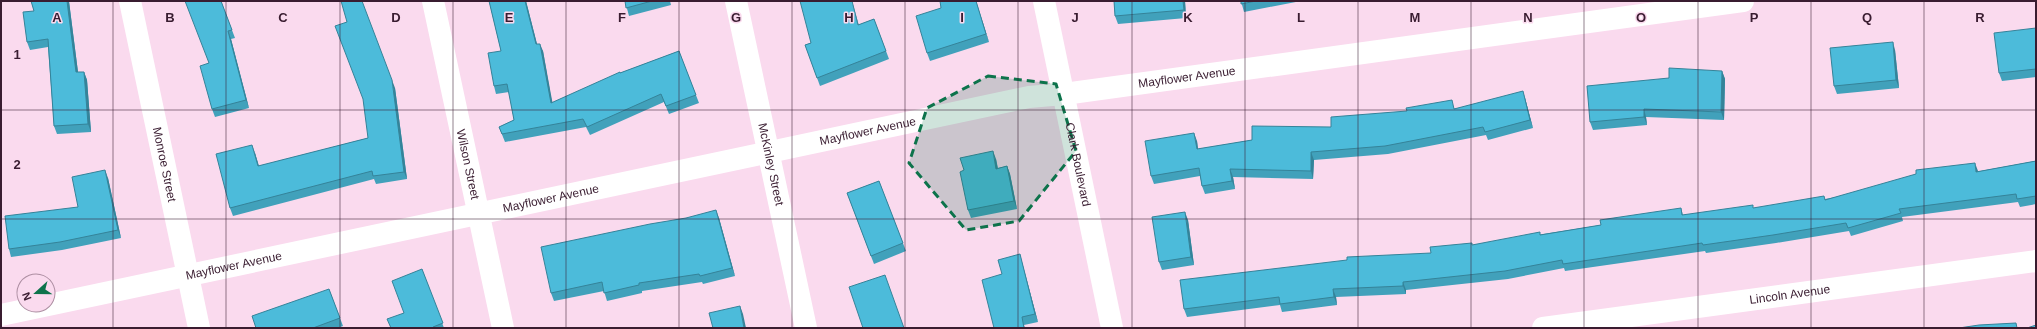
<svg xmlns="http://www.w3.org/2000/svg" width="2037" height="329" font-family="Helvetica,sans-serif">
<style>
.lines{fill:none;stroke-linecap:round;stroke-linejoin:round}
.minor{stroke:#fff;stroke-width:22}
.wall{fill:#41a1bb}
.shaded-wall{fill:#358399}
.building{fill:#4cbbda;stroke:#358399}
.marked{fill:#0d734b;fill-opacity:0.2;stroke:#0d734b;stroke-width:3;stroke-dasharray:8 5;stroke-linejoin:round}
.grid{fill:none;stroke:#391c30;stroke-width:1;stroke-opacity:0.55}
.labels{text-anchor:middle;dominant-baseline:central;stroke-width:3;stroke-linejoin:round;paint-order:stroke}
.street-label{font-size:12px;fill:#391c30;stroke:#fadaee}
.grid-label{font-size:13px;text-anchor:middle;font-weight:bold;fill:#391c30;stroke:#fadaee;stroke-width:3;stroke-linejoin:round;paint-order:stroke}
</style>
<rect width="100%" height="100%" fill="#fadaee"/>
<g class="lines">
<g class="minor">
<path id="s1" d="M130,1L199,328"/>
<path id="s2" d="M433,1L503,328"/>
<path id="s3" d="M736,1L806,328"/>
<path id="s4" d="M1044,1L1112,328"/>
<path id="s5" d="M1,315L1029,97L1064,94L1743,1"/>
<path id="s6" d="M1543,328L2036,261"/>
</g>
</g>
<g class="wall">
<polygon points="31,1 69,1 78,72 84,72 87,80 91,132 57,134 54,126 48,47 30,50 27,42 34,11"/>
<polygon points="221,1 235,38 231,39 249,108 215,117 212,109 209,63"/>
<polygon points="489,1 526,1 537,44 543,51 552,103 620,73 679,51 699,103 669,114 664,102 590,135 586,127 505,142 499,127 514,120 509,92 496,94 494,86 501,51"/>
<polygon points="625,1 670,1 671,5 629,16"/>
<polygon points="976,1 989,42 930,61 927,53"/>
<polygon points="1114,1 1185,1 1186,18 1118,24 1115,16"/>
<polygon points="1241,1 1301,1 1244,12"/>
<polygon points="874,19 889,59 820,86 805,45"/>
<polygon points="2036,28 2036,77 2002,81 1999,73"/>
<polygon points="1895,50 1899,88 1837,94 1834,86"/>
<polygon points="1722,71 1725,79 1724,120 1646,117 1647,125 1593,130 1590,122"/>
<polygon points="395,88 407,179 376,184 374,179 233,216 230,208 255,153 259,166 368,138"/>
<polygon points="1525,98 1533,128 1488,140 1486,135 1388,154 1314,160 1313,179 1233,177 1235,189 1205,194 1202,186 1200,176 1154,184 1151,176 1197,141 1198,149 1331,127"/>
<polygon points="996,159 998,168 1007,166 1010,174 1017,209 971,218 968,210"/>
<polygon points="2036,161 2036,204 2020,207 2018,202 1902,217 1903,221 1851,236 1849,231 1776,243 1706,253 1705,251 1565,271 1564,268 1508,279 1406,290 1406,294 1336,297 1337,305 1282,312 1280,305 1187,317 1184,309 1431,253 1472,245 1601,225 1681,208 1683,215 1754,208 1825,199"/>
<polygon points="108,178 121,238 62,250 11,257 9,249 78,207"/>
<polygon points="879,181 906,251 874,264 847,193"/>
<polygon points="719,218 735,276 703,284 702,282 642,291 642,293 607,301 604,291 554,301 551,293"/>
<polygon points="1188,220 1194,265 1162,270 1159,262"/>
<polygon points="1020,254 1022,262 1038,322 1024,325 1025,328 994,328 1002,274"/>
<polygon points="422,269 444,328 391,328 404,313"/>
<polygon points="329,289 343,326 338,328 256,328"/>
</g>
<g class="shaded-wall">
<polygon points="67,1 69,1 69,2 79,80 76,72"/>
<polygon points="525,1 526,1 539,52 536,44"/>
<polygon points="852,1 861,33 858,25"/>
<polygon points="976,1 989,42 986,34"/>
<polygon points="1183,1 1185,1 1186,18 1184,10"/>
<polygon points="228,31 231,39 249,108 246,100"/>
<polygon points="1893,42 1895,50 1899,88 1896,80"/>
<polygon points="540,44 543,51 554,111 551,103"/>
<polygon points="1722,71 1725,79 1724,120 1721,112"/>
<polygon points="84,72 87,80 91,132 88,124"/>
<polygon points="392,80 395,88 407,179 404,172"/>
<polygon points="1523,91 1525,98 1533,128 1530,120"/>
<polygon points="1644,109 1646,117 1647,125 1644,117"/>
<polygon points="1194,133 1197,141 1199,157 1197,149"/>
<polygon points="252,145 255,153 261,174 258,166"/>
<polygon points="993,151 996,159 999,177 996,169"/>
<polygon points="1311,152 1314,160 1313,179 1311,171"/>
<polygon points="1975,163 1978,171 1979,180 1976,172"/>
<polygon points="1007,166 1010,174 1017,209 1014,201"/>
<polygon points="1230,169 1233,177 1235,189 1232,181"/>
<polygon points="105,170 108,178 121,238 118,230"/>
<polygon points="716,210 719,218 735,276 732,268"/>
<polygon points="1185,212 1188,220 1194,265 1191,257"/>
<polygon points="1020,254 1022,262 1038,322 1035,314"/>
<polygon points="1403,282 1406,290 1406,294 1403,286"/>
<polygon points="1333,289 1336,297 1337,305 1334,297"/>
<polygon points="740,306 743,314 746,328 744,328"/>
</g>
<g class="building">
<polygon points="31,1 67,1 76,72 84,72 88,124 54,126 48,39 27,42 23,12 34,11"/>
<polygon points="185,1 221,1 232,30 228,31 246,100 212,109 200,66 209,63"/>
<polygon points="341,1 362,1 392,80 404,172 373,176 372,171 230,208 216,154 252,145 258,166 368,138 363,99 335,26 347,22"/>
<polygon points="489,1 525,1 536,44 540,44 551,103 620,72 620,73 679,51 696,95 666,106 661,94 587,127 583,119 502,134 499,127 514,120 507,84 494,86 488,53 501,51"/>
<polygon points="625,1 652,1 626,8"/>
<polygon points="800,1 852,1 858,25 874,19 886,51 817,78 805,45 811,43"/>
<polygon points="940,1 976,1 986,34 927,53 916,16 941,8"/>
<polygon points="1114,1 1183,1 1184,10 1115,16"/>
<polygon points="1241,1 1256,1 1241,4"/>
<polygon points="2036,28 2036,69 1999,73 1994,33"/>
<polygon points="1893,42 1896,80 1834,86 1830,48"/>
<polygon points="1669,68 1722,71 1721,112 1644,109 1644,117 1590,122 1587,86 1669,78"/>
<polygon points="1523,91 1530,120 1485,132 1483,127 1385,146 1311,152 1311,171 1230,169 1232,181 1202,186 1199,168 1151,176 1145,141 1194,133 1197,149 1252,140 1252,126 1331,127 1331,117 1407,111 1406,108 1452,100 1454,109"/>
<polygon points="993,151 996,169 1007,166 1014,201 968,210 960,172 964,170 960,158"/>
<polygon points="2036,161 2036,196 2017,199 2016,194 1899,209 1901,213 1848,228 1846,223 1773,235 1703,245 1702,243 1563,264 1562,260 1505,271 1403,282 1403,286 1333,289 1334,297 1280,304 1279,297 1184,309 1180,280 1347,260 1347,257 1431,253 1430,247 1472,243 1472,245 1540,232 1540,235 1601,225 1600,220 1681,208 1682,215 1753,205 1753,208 1824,196 1825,200 1916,174 1916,170 1975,163 1976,172"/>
<polygon points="105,170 118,230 60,242 9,249 5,216 78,207 72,177"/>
<polygon points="879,181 903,243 871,256 847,193"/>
<polygon points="716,210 732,268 700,276 699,274 639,283 639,285 604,293 602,282 551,293 541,247 650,224 686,218"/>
<polygon points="1185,212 1191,257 1159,262 1152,217"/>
<polygon points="1020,254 1035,314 1022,317 1024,328 994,328 982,280 1002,274 998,260"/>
<polygon points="422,269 443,323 433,327 433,328 391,328 387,319 404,313 392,281"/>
<polygon points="885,275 904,328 863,328 849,287"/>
<polygon points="329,289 340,318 313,328 256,328 252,316"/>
<polygon points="740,306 744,328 713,328 709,313"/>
<polygon points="2016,323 2017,328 1959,328 1979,325"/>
<polygon points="2036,325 2036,328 2027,328"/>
</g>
<path class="marked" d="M988,76L1056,84L1076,151L1019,221L966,230L909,163L927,108Z"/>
<path class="grid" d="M113,1V328M226,1V328M340,1V328M453,1V328M566,1V328M679,1V328M792,1V328M905,1V328M1018,1V328M1132,1V328M1245,1V328M1358,1V328M1471,1V328M1584,1V328M1698,1V328M1811,1V328M1924,1V328M1,110H2036M1,219H2036"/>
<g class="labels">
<g class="street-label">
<text stroke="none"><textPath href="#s5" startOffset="1210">Mayflower Avenue</textPath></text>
<text stroke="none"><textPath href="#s5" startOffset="886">Mayflower Avenue</textPath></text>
<text stroke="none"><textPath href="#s1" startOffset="167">Monroe Street</textPath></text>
<text stroke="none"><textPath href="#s2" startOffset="167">Wilson Street</textPath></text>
<text stroke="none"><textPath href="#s3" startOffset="167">McKinley Street</textPath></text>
<text stroke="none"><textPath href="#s4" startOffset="167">Clark Boulevard</textPath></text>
<text stroke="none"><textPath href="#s5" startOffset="562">Mayflower Avenue</textPath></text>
<text stroke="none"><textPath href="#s5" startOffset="238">Mayflower Avenue</textPath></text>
<text stroke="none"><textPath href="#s6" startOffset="249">Lincoln Avenue</textPath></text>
</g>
</g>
<g class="grid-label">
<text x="57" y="22">A</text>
<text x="170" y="22">B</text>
<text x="283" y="22">C</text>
<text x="396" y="22">D</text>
<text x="509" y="22">E</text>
<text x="622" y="22">F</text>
<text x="736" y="22">G</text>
<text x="849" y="22">H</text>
<text x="962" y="22">I</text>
<text x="1075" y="22">J</text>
<text x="1188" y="22">K</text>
<text x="1301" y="22">L</text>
<text x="1415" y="22">M</text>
<text x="1528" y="22">N</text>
<text x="1641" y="22">O</text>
<text x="1754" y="22">P</text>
<text x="1867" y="22">Q</text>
<text x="1980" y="22">R</text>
<text x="17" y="59">1</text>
<text x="17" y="169">2</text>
</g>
<rect width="2037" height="329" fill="none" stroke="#391c30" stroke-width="4"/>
<g transform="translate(36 293) rotate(249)"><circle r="19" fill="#fadaee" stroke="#ad8ea2"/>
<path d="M0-3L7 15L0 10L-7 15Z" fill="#0d734b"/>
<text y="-6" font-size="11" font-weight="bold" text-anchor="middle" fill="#391c30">N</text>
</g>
</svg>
